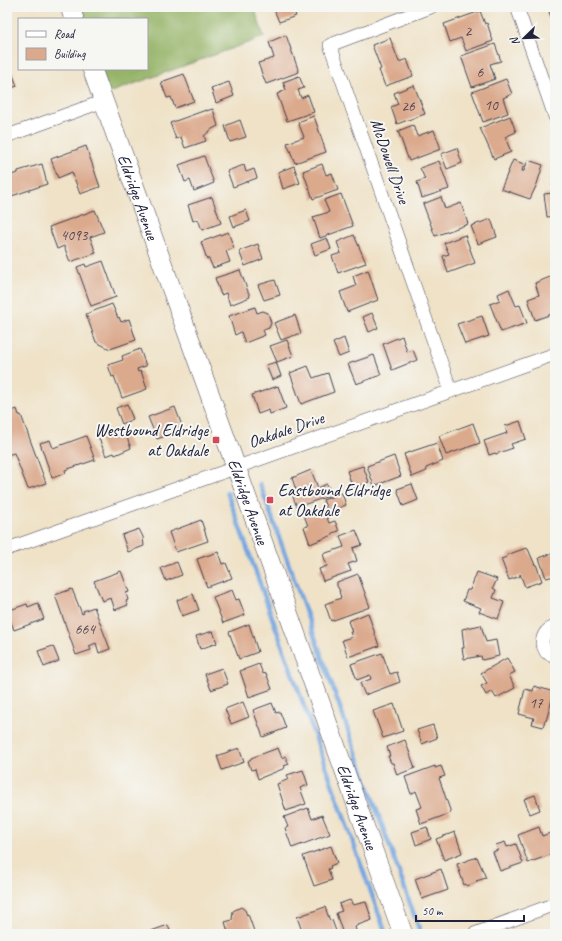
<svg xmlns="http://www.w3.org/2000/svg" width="562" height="941" font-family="Caveat,sans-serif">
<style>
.forest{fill:#94b366;stroke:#5b6a50}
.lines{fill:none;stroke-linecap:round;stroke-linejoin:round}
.stream{stroke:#75a6df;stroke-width:4.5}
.building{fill:#dba98c}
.street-casing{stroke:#413f50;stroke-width:14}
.secondary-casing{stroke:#413f50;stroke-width:20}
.street{stroke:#fff;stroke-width:13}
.secondary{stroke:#fff;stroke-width:19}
.poi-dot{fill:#d1495b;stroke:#f6f6f2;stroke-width:1.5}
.labels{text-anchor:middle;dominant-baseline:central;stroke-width:4;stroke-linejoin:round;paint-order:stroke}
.number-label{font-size:15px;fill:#50444f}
.street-label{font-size:17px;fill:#22223b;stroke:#f6f6f2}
.poi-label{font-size:17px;fill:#22223b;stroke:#f6f6f2;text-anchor:end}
</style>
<rect width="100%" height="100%" fill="#f6f6f2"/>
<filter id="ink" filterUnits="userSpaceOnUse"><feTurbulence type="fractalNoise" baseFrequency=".025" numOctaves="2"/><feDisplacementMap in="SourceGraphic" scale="8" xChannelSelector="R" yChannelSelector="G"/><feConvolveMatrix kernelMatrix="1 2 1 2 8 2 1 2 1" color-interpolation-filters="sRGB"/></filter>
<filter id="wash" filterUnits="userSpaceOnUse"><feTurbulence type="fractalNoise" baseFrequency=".012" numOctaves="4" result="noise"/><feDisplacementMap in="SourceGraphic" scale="16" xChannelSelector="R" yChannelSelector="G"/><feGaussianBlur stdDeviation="0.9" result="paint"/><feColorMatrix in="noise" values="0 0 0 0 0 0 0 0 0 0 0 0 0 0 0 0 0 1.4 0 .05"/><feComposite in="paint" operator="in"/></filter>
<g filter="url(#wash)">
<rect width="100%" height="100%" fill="#efe2c7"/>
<polygon class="forest" points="75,7 254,7 264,37 103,95 95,69 147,69 147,19 79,19"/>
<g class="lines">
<g class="stream">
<polyline points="260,484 421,934"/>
<polyline points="227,492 386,934"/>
</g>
</g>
<g id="blocks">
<g class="building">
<polygon points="273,7 293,7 296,16 279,22"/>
<polygon points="555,10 555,28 549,12"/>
<polygon points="480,11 485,24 487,23 493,41 466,51 461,38 450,42 444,24"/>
<polygon points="286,35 299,72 266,84 258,63 274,58 269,42"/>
<polygon points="390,38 399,62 407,59 413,76 385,86 379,70 381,69 372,45"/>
<polygon points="495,44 501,61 490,64 495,79 472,87 461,56"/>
<polygon points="7,67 10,67 17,86 7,90"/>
<polygon points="184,74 194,101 175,108 171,97 167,98 161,82"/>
<polygon points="299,76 304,88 298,90 301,98 308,95 314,112 287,121 277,94 286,90 283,82"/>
<polygon points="506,79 512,94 503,98 508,113 483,122 472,92"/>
<polygon points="229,82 234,96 216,103 211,88"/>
<polygon points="414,85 425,114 397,124 391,107 398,104 394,93"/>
<polygon points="213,109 218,126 212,129 204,136 206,141 185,148 181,137 176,139 170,123 206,110 206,111"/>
<polygon points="314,116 326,152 295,163 287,143 304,137 298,122"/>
<polygon points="510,116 516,132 505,137 511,152 494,159 480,128"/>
<polygon points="240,120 246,137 230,142 225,126"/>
<polygon points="413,125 417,136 434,130 441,149 409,161 398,131"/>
<polygon points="86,146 100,187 80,194 72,172 58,178 51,159"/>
<polygon points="457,148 462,163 447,169 441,154"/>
<polygon points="204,156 214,183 194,191 190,180 185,182 179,165"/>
<polygon points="513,160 524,164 522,171 524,171 528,160 543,165 537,184 530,199 501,189"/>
<polygon points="439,161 449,189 422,198 417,182 425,179 420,168"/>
<polygon points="42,164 47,184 9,197 7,191 7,176 18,173 18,171"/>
<polygon points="322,164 326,175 332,173 338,190 313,199 303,171"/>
<polygon points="244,165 246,172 254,169 257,178 233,187 227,171"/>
<polygon points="294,166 300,183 283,189 278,172"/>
<polygon points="555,183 555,216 547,217 544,194 554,193 552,184"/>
<polygon points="341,194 353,226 320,238 313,217 329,212 324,200"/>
<polygon points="212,197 221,223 202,230 198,219 193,221 188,205"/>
<polygon points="441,197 445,209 461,203 468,224 435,236 423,204"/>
<polygon points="95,210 104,232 90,237 96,253 70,262 64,246 57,249 49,227"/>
<polygon points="246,210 250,221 234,227 230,216"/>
<polygon points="491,219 497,237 478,244 471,226"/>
<polygon points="228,232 234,248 226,251 230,262 213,268 209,259 207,259 201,242"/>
<polygon points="354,235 366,263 338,273 332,256 341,253 337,242"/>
<polygon points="465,235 475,263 448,273 443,256 449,254 444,243"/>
<polygon points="327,238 331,249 315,255 311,244"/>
<polygon points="258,244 263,259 245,266 239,251"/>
<polygon points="103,261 116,297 91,306 77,267 85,264 86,267"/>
<polygon points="240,270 250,297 230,305 226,293 221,295 215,278"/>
<polygon points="368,270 378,300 347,312 340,292 356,286 353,276"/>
<polygon points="555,275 555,313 535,320 528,299 539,295 535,283"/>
<polygon points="275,280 280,295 264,300 258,285"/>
<polygon points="509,289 516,306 520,305 527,323 501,332 490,304 500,300 498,294"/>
<polygon points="112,304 118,318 119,317 121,322 129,319 136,340 110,349 96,342 86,314"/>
<polygon points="255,307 257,313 263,311 268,313 271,323 269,328 263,330 265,335 245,343 241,332 235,335 229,316"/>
<polygon points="372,313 378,328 369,332 363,317"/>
<polygon points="295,315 301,333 281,340 274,323"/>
<polygon points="482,316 489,336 465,344 457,324"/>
<polygon points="402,336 407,352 413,350 417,360 392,370 383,344"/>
<polygon points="344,338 349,353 339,357 333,343"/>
<polygon points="287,340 293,356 277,362 270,346"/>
<polygon points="140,349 146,366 137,369 138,372 141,371 147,389 122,398 114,376 112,377 108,365 123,360 122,356"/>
<polygon points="374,355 381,375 356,384 348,364"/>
<polygon points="276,362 281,376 272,380 266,365"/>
<polygon points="308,366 313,378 328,373 334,392 301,404 290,373"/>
<polygon points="278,386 286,408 270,414 269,410 258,414 252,395"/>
<polygon points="127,404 133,419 122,424 116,408"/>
<polygon points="175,407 182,426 170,431 171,434 157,439 148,417"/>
<polygon points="17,409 19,415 21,415 46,483 28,489 14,453 7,455 7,413"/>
<polygon points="520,421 526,439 511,444 513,448 496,454 495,453 489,455 484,441 507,433 505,426"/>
<polygon points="473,423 480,443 446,455 439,436"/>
<polygon points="123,427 131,448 115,455 114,453 106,456 98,436"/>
<polygon points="86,436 95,460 65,470 66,473 52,478 40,443 50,440 53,448"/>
<polygon points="437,443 443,461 426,468 427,471 412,477 404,454"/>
<polygon points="394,456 401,476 374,486 367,466"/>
<polygon points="363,466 369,482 353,488 347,471"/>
<polygon points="311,470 318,488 327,484 332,495 297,507 291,492 296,490 292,478"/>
<polygon points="412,484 418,500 403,506 397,489"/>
<polygon points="342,493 346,505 328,512 323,500"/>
<polygon points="323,508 329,523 335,521 339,531 332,533 333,535 310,544 304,527 308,526 304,515"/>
<polygon points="201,520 208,541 176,552 169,532"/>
<polygon points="139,529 143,537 144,546 128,552 122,535"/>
<polygon points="356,530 362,545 353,548 357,561 348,564 351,571 323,581 319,569 327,566 323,554 344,547 340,536"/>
<polygon points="526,548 528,549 535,565 536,564 542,581 525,587 520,574 520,576 509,580 501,559 507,557 507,555"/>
<polygon points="218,552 222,564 226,563 232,578 207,587 197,559"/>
<polygon points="553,553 555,553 555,576 546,578 539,558"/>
<polygon points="177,562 182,575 166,581 161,568"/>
<polygon points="121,571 129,592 126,593 128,600 126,601 128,605 115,610 111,598 102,601 94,581"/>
<polygon points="477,572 497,579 493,588 496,590 493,598 504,602 498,619 479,612 481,608 463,601 467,590 470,590"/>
<polygon points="358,574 370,607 331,621 325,604 341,598 339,591 340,591 337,586 337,582"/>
<polygon points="72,589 82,614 84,613 83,611 94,607 110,649 99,653 96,643 89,646 91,650 76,655 55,595"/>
<polygon points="232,590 236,600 239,599 245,615 223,623 213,597"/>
<polygon points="193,594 199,610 182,616 177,600"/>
<polygon points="38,603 44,619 14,630 7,611 27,604 28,607"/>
<polygon points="368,613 379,646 348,657 342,640 352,637 350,632 352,632 348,621"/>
<polygon points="249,624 258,652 239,659 229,632"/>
<polygon points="481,625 486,642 496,640 499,656 482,660 481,656 464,659 462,648 464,648 462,629"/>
<polygon points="213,631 217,643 200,649 196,636"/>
<polygon points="53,646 59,661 44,667 38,651"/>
<polygon points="382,653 390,674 397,672 400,682 365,695 360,683 371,679 370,675 357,680 351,664"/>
<polygon points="507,658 515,672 509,675 515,688 496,698 492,691 486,695 481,686 487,683 481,673"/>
<polygon points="259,664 263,674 266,673 272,689 249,697 240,671"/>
<polygon points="222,668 228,684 211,690 205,674"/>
<polygon points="534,686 554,692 546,721 545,720 543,727 532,724 534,718 519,714 525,689 533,691"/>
<polygon points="243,702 249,717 231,724 225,709"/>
<polygon points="272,703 276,713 280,712 286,728 263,737 253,710"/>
<polygon points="394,704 403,731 383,738 373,711"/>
<polygon points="433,725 437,738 422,744 417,730"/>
<polygon points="405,740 415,768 397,775 393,763 391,763 388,756 390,756 387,747"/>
<polygon points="239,748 244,762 222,770 217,756"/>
<polygon points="278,748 282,758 285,756 289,764 284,766 285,768 258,779 255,769 251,770 248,761 251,759 251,758"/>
<polygon points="435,766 435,768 441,766 445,776 439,778 451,813 421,824 416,809 422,807 416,791 411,794 405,777"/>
<polygon points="303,770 308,785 300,788 306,804 286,811 277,784 289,779 287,775"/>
<polygon points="535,795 540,810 530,814 524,799"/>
<polygon points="308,808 312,819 322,815 330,834 292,848 285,828 288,827 284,817"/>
<polygon points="427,827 431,839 416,845 412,832"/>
<polygon points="539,827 542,836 553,832 555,839 555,853 528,863 518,835"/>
<polygon points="455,832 462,853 444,860 436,839"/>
<polygon points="505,842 507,847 516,844 523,863 500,871 493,852 498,850 496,845"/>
<polygon points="331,846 337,863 330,866 331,868 328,869 332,880 314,886 303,856"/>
<polygon points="477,857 486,878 476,881 477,882 467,886 466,884 464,885 457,864"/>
<polygon points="441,869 448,890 422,899 415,879"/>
<polygon points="350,900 353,905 366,902 372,920 358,925 355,927 357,934 343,934 336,913 342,911 339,904"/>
<polygon points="241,907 245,910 247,915 248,914 255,934 223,934 228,932 225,922 232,920 233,911"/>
<polygon points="325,907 330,921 332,920 337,934 303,934 297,917"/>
<polygon points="168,925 171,934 153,934 151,931"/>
</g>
</g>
</g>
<g filter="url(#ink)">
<use href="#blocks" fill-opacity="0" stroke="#413f50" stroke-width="1"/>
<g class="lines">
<defs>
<g id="street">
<polyline points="431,7 330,45 451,391"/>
<polyline points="517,7 555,117"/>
<polyline points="7,136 104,101"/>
<polyline points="7,549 555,354"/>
<path d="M555,627C547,629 543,634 542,643L546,652L555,656"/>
<polyline points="474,934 555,904"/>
</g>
<g id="secondary">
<polyline points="70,7 74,19"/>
<path id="s1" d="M92,69L236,467L403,934"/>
</g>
</defs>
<use href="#street" class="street-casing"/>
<use href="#secondary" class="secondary-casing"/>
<use href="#street" class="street"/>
<use href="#secondary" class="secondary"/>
</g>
</g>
<g class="poi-dot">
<rect x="212" y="436" width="8" height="8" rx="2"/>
<rect x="266" y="496" width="8" height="8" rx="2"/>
</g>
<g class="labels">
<g class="number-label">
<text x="468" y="31">2</text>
<text x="480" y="72">6</text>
<text x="491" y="105">10</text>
<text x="408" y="106">26</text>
<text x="74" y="235">4093</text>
<text x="85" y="629">664</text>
<text x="536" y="703">17</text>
</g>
<g class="street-label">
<text transform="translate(390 161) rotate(71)">McDowell Drive</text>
<text stroke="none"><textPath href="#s1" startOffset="136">Eldridge Avenue</textPath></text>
<text transform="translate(286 430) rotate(-19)">Oakdale Drive</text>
<text stroke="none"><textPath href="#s1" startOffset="460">Eldridge Avenue</textPath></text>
<text stroke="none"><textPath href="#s1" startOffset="784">Eldridge Avenue</textPath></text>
</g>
<g class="poi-label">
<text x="208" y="430">Westbound Eldridge<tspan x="208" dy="20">at Oakdale</tspan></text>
<text x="278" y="490" text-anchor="start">Eastbound Eldridge<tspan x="278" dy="20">at Oakdale</tspan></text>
</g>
</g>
<rect width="562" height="941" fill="none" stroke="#f6f6f2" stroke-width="24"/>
<rect x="18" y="18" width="130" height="52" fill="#f6f6f2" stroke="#a1a1a9"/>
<rect x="26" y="31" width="20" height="6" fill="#ffffff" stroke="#a1a1a9"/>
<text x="54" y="38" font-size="12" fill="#22223b">Road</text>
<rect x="26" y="48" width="20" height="12" fill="#dba98c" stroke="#a1a1a9"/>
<text x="54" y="58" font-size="12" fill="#22223b">Building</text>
<g transform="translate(524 38) rotate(247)" stroke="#f6f6f2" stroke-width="3" paint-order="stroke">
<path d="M0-3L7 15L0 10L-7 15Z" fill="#22223b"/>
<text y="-6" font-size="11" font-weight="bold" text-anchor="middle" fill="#22223b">N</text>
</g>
<path d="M416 915v6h108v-6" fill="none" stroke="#22223b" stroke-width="2"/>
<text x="422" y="915" font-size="12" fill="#22223b" stroke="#f6f6f2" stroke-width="3" paint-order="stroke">50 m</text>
</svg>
